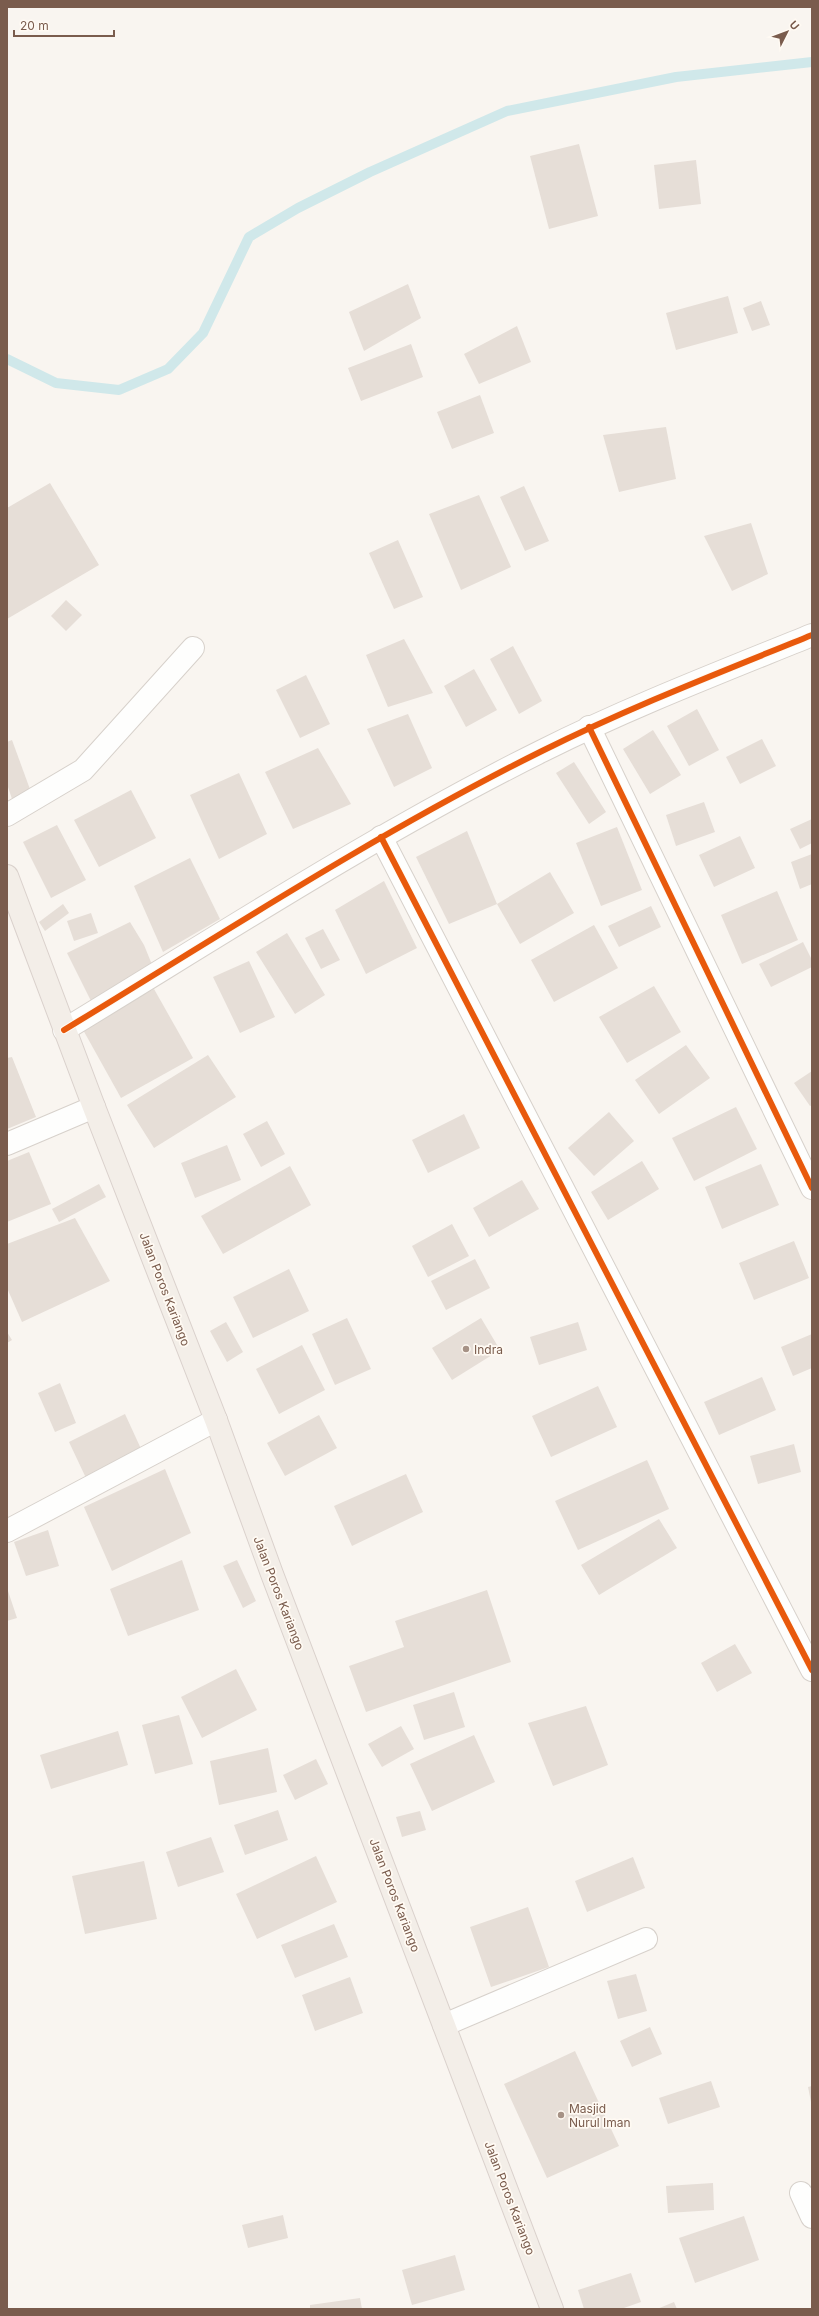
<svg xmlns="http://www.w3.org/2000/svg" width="819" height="2316" font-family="Inter,sans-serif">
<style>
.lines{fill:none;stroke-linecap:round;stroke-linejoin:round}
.stream{stroke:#d0e8ea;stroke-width:10}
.building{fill:#e6ded7}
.minor-casing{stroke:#d7d1cb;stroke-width:24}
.major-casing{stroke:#dad1cc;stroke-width:24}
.minor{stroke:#fefefd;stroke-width:22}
.major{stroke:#f3eee8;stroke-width:22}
.cycleway-casing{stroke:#fffaf3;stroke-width:8}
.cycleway{stroke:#e8590c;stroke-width:6}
.poi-dot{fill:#a69286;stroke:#fffaf3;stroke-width:1.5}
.labels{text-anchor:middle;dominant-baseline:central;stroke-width:3.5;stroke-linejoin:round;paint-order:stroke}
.street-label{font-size:12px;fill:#7a5c4d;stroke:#fffaf3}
.poi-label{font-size:12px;fill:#7a5c4d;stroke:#fffaf3;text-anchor:start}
</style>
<rect width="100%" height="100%" fill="#f9f5f0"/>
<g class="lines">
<polyline class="stream" points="7,359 56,383 119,390 168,369 203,333 249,237 298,208 370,172 507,111 676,77 812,62"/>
</g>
<g class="building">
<polygon points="579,144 598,216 549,229 530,156"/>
<polygon points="696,160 701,204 659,209 654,165"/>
<polygon points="408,284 421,318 364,351 349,312"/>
<polygon points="728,296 738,333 676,350 666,313"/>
<polygon points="761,301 770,325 752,331 743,308"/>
<polygon points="517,326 531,362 479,384 464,354"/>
<polygon points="411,344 423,377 361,401 348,368"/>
<polygon points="480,395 494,433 452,449 437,412"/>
<polygon points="666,427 676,479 619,492 603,435"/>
<polygon points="50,483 99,565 7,619 7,508"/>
<polygon points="524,486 549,541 525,551 500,497"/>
<polygon points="479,495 511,567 461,590 429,514"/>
<polygon points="751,523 768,574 732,591 704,536"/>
<polygon points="398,540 423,597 394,609 369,553"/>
<polygon points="66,600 82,615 66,631 51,616"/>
<polygon points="404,639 433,693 388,707 366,655"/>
<polygon points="513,646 542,701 519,714 490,659"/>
<polygon points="474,669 497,710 466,727 444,686"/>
<polygon points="306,675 330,724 300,738 276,690"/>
<polygon points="697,709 719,750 689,766 667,726"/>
<polygon points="408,714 432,768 394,787 367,729"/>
<polygon points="653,730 681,775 650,794 623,749"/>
<polygon points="762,739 776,766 740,784 726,757"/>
<polygon points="12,740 31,792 12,799 7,784 7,742"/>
<polygon points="318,748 351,804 293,829 265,772"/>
<polygon points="574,762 606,812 589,824 556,773"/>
<polygon points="239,773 267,834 219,859 190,795"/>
<polygon points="131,790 156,838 99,867 74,820"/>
<polygon points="704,802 715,832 676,846 666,815"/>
<polygon points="812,819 812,843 800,849 790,829"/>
<polygon points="57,825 86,880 51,898 23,842"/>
<polygon points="617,827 642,890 601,906 576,843"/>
<polygon points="467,831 497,904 449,924 416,857"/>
<polygon points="740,836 755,868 714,887 699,855"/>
<polygon points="812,854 812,884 800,889 791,862"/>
<polygon points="190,858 220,919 163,952 134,886"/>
<polygon points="550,872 574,913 520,944 497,904"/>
<polygon points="384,881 417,948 366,974 335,910"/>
<polygon points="777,891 798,940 742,964 721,915"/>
<polygon points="63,904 69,913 45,931 39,922"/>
<polygon points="651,906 661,927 619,947 608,926"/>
<polygon points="91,913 98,933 74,941 67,921"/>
<polygon points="130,922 144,945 155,972 92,1003 67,953"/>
<polygon points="594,925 618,968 554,1002 531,960"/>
<polygon points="323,929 340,960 321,969 305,938"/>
<polygon points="287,933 325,995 295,1014 256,952"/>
<polygon points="803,942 812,960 812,967 771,987 759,964"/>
<polygon points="249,961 275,1017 240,1033 213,977"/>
<polygon points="654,986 681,1032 627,1063 599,1017"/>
<polygon points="154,989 193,1058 121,1098 82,1028"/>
<polygon points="686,1045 710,1078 659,1114 635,1080"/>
<polygon points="208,1055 236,1097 154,1148 127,1105"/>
<polygon points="12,1057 36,1117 7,1129 7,1058"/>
<polygon points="812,1071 812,1105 810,1106 794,1083"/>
<polygon points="736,1107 757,1149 694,1181 672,1138"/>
<polygon points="609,1112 634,1141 594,1176 568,1148"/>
<polygon points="464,1114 480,1148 428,1173 412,1140"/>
<polygon points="267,1121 285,1154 261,1167 243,1134"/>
<polygon points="227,1145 241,1180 195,1198 181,1163"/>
<polygon points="29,1152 51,1204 7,1222 7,1161"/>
<polygon points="642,1161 659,1189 608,1220 591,1192"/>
<polygon points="761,1164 779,1205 722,1229 705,1187"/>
<polygon points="290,1166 311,1205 223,1254 201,1216"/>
<polygon points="522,1180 539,1209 489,1237 473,1208"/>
<polygon points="99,1184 106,1197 59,1222 52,1209"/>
<polygon points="75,1218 110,1281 22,1322 7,1288 7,1244"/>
<polygon points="452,1224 469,1256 428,1277 412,1246"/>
<polygon points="794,1241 809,1278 754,1300 739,1263"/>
<polygon points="475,1259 490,1288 446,1310 431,1281"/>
<polygon points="289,1269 309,1311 253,1338 233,1297"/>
<polygon points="347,1318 371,1369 335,1385 312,1334"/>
<polygon points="481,1318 500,1350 452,1380 432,1348"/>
<polygon points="226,1322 243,1352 227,1362 210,1331"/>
<polygon points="578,1322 587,1350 539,1365 530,1337"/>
<polygon points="7,1332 12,1340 7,1343"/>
<polygon points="812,1334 812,1368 793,1376 781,1347"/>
<polygon points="302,1345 325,1390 279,1414 256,1369"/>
<polygon points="762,1377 776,1410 719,1435 704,1402"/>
<polygon points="60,1383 76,1423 55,1432 38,1393"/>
<polygon points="598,1386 617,1427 551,1457 532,1416"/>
<polygon points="125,1414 142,1451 86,1478 69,1442"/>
<polygon points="319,1415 337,1448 285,1476 267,1443"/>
<polygon points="794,1444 801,1472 758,1484 750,1456"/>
<polygon points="647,1460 669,1509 578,1550 555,1501"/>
<polygon points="165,1469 191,1533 112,1571 84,1507"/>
<polygon points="406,1474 423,1512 352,1546 334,1506"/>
<polygon points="659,1519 677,1548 599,1595 581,1565"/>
<polygon points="48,1530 59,1566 26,1576 14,1542"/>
<polygon points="182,1560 199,1610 128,1636 110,1589"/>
<polygon points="237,1560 256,1601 243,1608 223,1566"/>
<polygon points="7,1588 17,1618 7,1621"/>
<polygon points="487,1590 511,1662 366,1712 349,1666 404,1647 395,1621"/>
<polygon points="735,1644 752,1673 717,1692 701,1663"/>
<polygon points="236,1669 257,1710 202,1738 181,1697"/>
<polygon points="454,1692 465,1727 424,1740 413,1705"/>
<polygon points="586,1706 608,1765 553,1786 528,1723"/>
<polygon points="179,1715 193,1764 155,1774 142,1725"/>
<polygon points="401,1726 414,1749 382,1767 368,1744"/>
<polygon points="118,1731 128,1765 51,1789 40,1755"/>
<polygon points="474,1735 495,1782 432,1811 410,1764"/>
<polygon points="268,1748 277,1792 219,1805 210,1761"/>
<polygon points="316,1759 328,1784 295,1800 283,1775"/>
<polygon points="278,1810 288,1840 245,1855 234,1825"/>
<polygon points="420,1811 426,1830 402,1837 396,1817"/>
<polygon points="211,1837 224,1872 178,1887 166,1852"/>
<polygon points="316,1856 337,1902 257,1939 236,1894"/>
<polygon points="633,1857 645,1888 587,1912 575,1881"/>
<polygon points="144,1861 157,1919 85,1934 72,1876"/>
<polygon points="528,1907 549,1967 491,1987 470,1927"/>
<polygon points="334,1924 348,1957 295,1978 281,1945"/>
<polygon points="636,1974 647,2011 618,2019 607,1981"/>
<polygon points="350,1977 363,2013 315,2031 302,1995"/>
<polygon points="650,2027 662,2054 632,2067 620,2041"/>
<polygon points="575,2051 619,2146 547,2178 504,2084"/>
<polygon points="711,2081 720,2107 668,2124 659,2098"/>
<polygon points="812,2086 812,2102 811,2102 808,2087"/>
<polygon points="713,2183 714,2210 668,2213 666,2186"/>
<polygon points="283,2215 288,2238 248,2248 242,2225"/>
<polygon points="744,2216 759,2260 695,2283 679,2238"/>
<polygon points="455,2255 465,2290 412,2305 402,2270"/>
<polygon points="631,2273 641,2302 621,2309 584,2309 578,2290"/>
<polygon points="360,2298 362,2309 310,2309 310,2305"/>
<polygon points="674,2302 677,2309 657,2309"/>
</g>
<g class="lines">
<defs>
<g id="minor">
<polyline points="589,727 812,1188"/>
<polyline points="7,815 83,770 193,648"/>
<polyline points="381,837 812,1670"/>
<path d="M64,1030C222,934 377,833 542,751C630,707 721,672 812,635"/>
<polyline points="7,1144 94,1107"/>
<polyline points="7,1531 216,1420"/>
<polyline points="444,2025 646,1939"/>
<polyline points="801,2193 812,2217"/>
</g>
<polyline id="major" points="7,876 94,1107 216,1420 272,1574 552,2309"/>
</defs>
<use href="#minor" class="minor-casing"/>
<use href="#major" class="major-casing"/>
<use href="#minor" class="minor"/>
<use href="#major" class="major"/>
<defs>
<g id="cycleway">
<polyline points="589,727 812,1188"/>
<polyline points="381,837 812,1670"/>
<path d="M64,1030C222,934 377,833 542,751C630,707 721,672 812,635"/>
</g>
</defs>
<use href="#cycleway" class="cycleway-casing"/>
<use href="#cycleway" class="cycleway"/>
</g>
<g class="poi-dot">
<circle cx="466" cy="1349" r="4"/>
<circle cx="561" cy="2115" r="4"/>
</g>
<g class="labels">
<g class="street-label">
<text transform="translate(165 1289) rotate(69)">Jalan Poros Kariango</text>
<text transform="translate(279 1593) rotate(69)">Jalan Poros Kariango</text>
<text transform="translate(395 1895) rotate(69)">Jalan Poros Kariango</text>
<text transform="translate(510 2198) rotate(69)">Jalan Poros Kariango</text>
</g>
<g class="poi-label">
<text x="474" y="1349">Indra</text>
<text x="569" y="2108">Masjid<tspan x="569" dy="14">Nurul Iman</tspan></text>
</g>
</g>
<rect width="819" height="2316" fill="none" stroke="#7a5c4d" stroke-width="16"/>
<g transform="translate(787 32) rotate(48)" stroke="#fffaf3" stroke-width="3" paint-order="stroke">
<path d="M0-3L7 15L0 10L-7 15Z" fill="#7a5c4d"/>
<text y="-6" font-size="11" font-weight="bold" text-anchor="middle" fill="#7a5c4d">U</text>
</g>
<path d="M14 30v6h100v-6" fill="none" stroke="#7a5c4d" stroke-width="2"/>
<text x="20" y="30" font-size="12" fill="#7a5c4d" stroke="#fffaf3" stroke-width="3" paint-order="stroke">20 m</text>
</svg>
